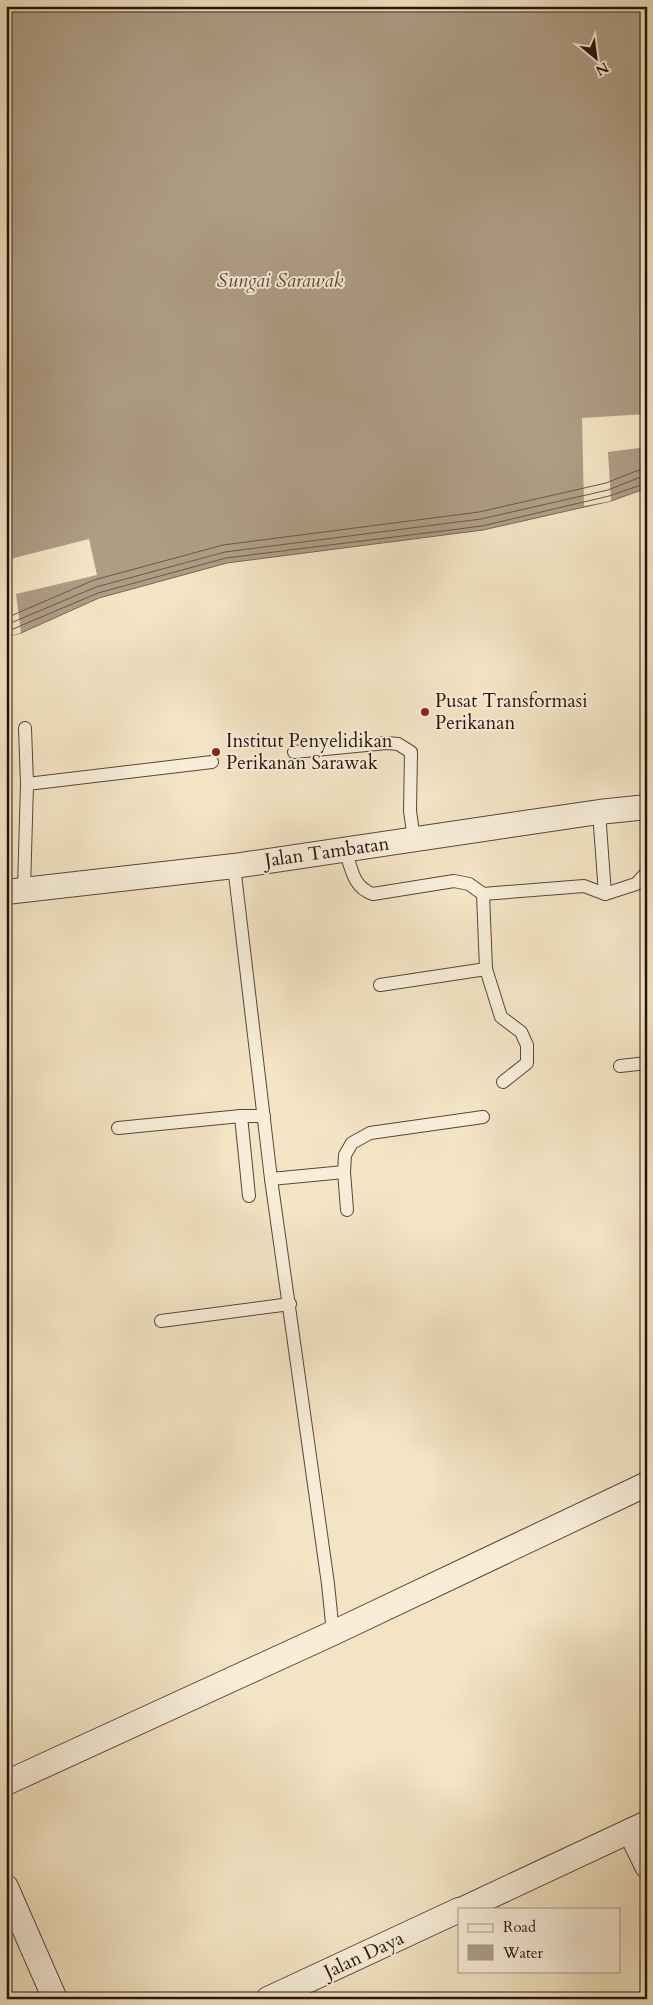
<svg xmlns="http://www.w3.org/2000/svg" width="653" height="2005" font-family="Cardo,serif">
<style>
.water{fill:#ae9d85;stroke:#786554}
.pier{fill:#f3e4c4}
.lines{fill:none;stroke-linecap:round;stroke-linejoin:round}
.shore{stroke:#6a5848;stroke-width:1}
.service-casing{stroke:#5a4639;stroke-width:14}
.minor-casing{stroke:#5a4639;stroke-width:26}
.service{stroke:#f7edd9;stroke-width:12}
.minor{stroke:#f7edd9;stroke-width:24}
.poi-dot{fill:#8f2418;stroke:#f7edd9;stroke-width:2}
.labels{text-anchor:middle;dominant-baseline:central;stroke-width:4;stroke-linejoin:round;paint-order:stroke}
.poi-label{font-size:19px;fill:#27120b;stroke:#f7edd9;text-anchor:start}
.street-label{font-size:19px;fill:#27120b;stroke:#f7edd9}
.water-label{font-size:20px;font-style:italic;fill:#5d4a3c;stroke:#f7edd9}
</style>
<rect width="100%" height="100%" fill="#f3e4c4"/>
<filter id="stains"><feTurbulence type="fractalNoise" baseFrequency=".004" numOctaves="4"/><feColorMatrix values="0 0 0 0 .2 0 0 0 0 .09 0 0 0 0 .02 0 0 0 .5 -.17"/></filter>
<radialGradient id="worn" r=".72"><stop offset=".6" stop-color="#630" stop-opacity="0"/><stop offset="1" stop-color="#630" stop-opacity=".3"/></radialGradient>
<polygon class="water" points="6,6 647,6 647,488 611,501 483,530 227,563 99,598 21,633 6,637"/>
<g class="pier">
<polygon points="647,414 647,447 608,452 611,501 584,506 582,418"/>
<polygon points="89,539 97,575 16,594 21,633 6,637 6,560"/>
</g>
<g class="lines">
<g class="shore">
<polyline points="6,618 94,580 223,545 479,512 606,483 636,471 647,469"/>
<polyline points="6,625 96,587 225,552 481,519 608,490 638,478 647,477"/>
<polyline points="6,632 98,593 226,558 482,526 609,496 647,483"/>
</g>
<defs>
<g id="service">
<polyline points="294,752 387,743 398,744 411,752 410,811 414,839"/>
<polyline points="27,784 212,762"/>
<polyline points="599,812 605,894"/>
<path d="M345,849C351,867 353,888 373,894L454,881L469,884L483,894L486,969L501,1017L521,1032L527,1045V1063L503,1082"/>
<polyline points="234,866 271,1179 328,1584 333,1633"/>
<polyline points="24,889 27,784 25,728"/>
<polyline points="483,894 584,886 605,894 636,884 647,872"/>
<polyline points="380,985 486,969"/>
<polyline points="620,1066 647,1063"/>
<polyline points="241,1116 249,1196"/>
<polyline points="118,1128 241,1116 264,1116"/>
<polyline points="344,1172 347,1210"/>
<polyline points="271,1179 344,1172 345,1155 352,1143 370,1133 483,1117"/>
<polyline points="161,1321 290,1304"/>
</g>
<g id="minor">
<polyline points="6,892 234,866 599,812 647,807"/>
<polyline points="6,1783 333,1633 647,1484"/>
<polyline points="630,1831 647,1866"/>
<polyline points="6,1887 55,1999"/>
<polyline points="463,1909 647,1823"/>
<polyline points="268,1999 459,1910"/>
</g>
</defs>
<use href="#service" class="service-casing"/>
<use href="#minor" class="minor-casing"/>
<use href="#service" class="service"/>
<use href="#minor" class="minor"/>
</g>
<g class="poi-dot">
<circle cx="425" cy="712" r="5"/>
<circle cx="216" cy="752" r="5"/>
</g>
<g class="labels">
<g class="poi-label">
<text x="435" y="701">Pusat Transformasi<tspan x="435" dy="22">Perikanan</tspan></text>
<text x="226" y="741">Institut Penyelidikan<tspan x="226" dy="22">Perikanan Sarawak</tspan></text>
</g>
<g class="street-label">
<text transform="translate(327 852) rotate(-8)">Jalan Tambatan</text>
<text transform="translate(364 1955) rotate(-25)">Jalan Daya</text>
</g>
<g class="water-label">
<text x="280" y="280">Sungai Sarawak</text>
</g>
</g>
<rect width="653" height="2005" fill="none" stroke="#f3e4c4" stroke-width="25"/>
<rect x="8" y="8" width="638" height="1990" fill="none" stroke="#27120b" stroke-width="2.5"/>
<rect x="12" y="12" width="628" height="1980" fill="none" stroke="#27120b"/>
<rect x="458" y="1908" width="162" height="65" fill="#f7edd9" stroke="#a49587"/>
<rect x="468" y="1924" width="25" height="8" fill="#f7edd9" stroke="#a49587"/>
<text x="503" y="1932" font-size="15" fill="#27120b">Road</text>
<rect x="468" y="1945" width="25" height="15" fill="#ae9d85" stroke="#a49587"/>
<text x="503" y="1958" font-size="15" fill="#27120b">Water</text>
<g transform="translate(596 58) rotate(151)" stroke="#f7edd9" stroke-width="4" paint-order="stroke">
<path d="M0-4L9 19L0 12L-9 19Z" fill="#27120b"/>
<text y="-8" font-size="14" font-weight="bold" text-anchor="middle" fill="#27120b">N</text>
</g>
<rect width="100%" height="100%" filter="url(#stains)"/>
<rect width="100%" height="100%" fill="url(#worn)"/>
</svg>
